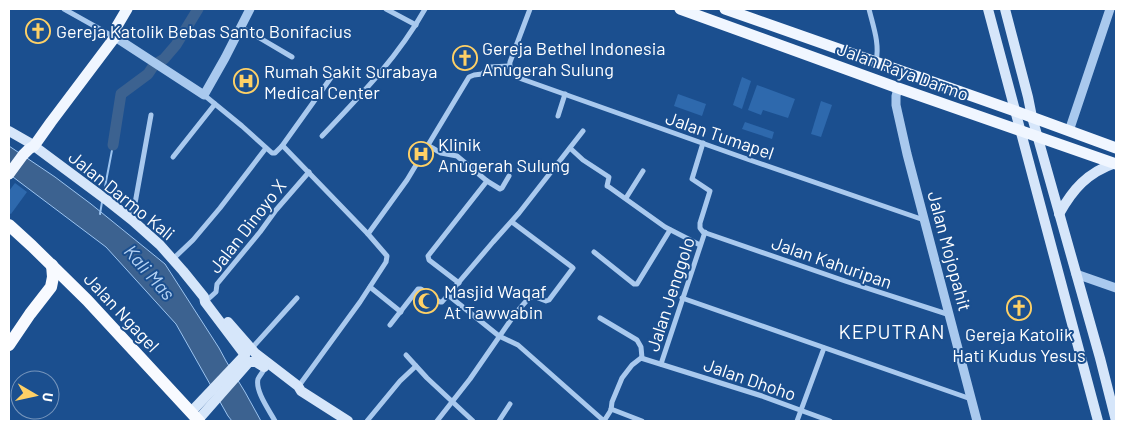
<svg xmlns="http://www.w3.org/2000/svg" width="1125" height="430" font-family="Barlow,sans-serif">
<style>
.green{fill:#2e69ad}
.water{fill:#3c6290;stroke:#9cc4f0}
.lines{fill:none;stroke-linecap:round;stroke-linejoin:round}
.stream{stroke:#9cc4f0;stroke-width:2}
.river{stroke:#3c6290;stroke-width:11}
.minor{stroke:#a9c9ee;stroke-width:5}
.tertiary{stroke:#a9c9ee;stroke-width:9}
.secondary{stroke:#d6e6fa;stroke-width:10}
.primary{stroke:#f0f6ff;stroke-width:11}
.trunk{stroke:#f8faff;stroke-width:12}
.labels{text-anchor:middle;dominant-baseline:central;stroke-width:4;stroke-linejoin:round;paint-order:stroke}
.poi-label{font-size:18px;fill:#fff;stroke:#1b4f8f;text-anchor:start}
.street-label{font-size:18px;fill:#fff;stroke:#1b4f8f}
.water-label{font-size:19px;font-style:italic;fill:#b5d3f5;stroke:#1b4f8f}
.quarter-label{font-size:20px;letter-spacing:1px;fill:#fff;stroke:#1b4f8f}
</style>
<rect width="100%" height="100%" fill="#1b4f8f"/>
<g class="green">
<polygon points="742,77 751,81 742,109 733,105"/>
<polygon points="757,85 795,99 788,118 763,110 761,115 748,110"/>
<polygon points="678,94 706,104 702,116 674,106"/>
<polygon points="821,101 832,105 821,137 811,134"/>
<polygon points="745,122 774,132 772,139 742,129"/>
<polygon points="15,183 27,192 11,214 9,213 9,191"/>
</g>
<polygon class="water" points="9,146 55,177 91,204 165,264 219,348 226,361 245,392 261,421 232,421 228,416 176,324 106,247 9,174"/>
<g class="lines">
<g class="stream">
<polyline points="104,192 113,145"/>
<polyline points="100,214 102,202"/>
</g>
<polyline class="river" points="113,145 121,94 148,74 154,65 164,59 176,45 198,9"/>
<g class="minor">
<polyline points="64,9 114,37"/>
<polyline points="386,9 416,25"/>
<path d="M530,9L510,62C509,70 513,74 519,78L747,159L924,220"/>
<path d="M869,9C873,26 880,44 876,61"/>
<polyline points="241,27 292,57"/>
<polyline points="204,95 242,126 272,153 275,153 282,146 283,146 368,234 387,256 386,262 360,302 298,387"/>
<polyline points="558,116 565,94"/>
<path d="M322,136C360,96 398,57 425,9"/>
<polyline points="703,143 692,179 710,191 700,223 700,228 703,232 845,281 950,315"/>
<polyline points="282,146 335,72"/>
<polyline points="429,146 441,153 457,156 487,181 500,189 502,188 509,176"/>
<polyline points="570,148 583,160 609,177 607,186 609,187 665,227 700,245"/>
<polyline points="173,157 215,104"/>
<polyline points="626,198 643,171"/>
<polyline points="132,220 151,115"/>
<polyline points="368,234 407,180 469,77 474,75 482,74 490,67 509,66"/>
<polyline points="594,252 634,284 637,284 670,230"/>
<polyline points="173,259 193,240 220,208 266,148"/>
<polyline points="459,283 429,260 428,256 487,181"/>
<polyline points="370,287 401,312"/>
<polyline points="448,295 499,336 518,345 604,421 611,410 612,402 622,378 632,365 641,358 762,396 830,421"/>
<polyline points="682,298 971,399"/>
<polyline points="205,302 216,292 217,284 260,232 276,210 309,172"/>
<polyline points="600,318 637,340 641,347 642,358"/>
<polyline points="390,325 418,289 421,289 440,302 442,302 493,242 519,213 583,131"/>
<polyline points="251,349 297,298"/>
<polyline points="406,355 427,378 473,421"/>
<polyline points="661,364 705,232"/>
<path d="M265,368C263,372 260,375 258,379C255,391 269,410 275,421"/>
<polyline points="611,409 642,421"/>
<polyline points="367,421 400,381 416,366"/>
<polyline points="437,421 470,379 515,314 528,299 533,296 546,301 549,300 573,268 572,267 512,222"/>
<polyline points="499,421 510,404"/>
<polyline points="797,421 824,348"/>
</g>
<g class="tertiary">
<polyline points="115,37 204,95 225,58 250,9"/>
<polyline points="898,88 896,96 896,105 907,154 977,421"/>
<polyline points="1069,131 1110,9"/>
<polyline points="1076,274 1116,288"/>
</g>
<g class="secondary">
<polyline points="988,9 1098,421"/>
<polyline points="1005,9 1028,97 1032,117 1100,358 1116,421"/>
<polyline points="9,131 30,143 108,201 132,220 160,245 183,271 204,297 205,302 245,355"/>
<path d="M1059,214C1073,189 1087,173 1115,163"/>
<polyline points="228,322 255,353 298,386 301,391 348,421"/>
<polyline points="191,412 245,355"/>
<polyline points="198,420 249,362 256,362 264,367"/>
</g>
<g class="primary">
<polyline points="680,9 898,88 1116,164"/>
<polyline points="725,9 1015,111 1116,148"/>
<polyline points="9,174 23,155 29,149 34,146 51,122 115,37 117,26 127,9"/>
</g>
<g class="trunk">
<polyline points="9,225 32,246 87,300 199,421"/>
<polyline points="9,345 30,314 51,287 53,277 52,265"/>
</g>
</g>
<defs>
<symbol id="church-ring" viewBox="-11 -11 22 22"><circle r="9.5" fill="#1b4f8f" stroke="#ffd166" stroke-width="1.5"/><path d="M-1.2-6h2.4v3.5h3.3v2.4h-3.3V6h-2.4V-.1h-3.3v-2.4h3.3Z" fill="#ffd166"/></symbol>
<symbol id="hospital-ring" viewBox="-11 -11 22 22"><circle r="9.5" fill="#1b4f8f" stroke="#ffd166" stroke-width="1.5"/><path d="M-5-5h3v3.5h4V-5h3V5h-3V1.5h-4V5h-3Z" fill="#ffd166"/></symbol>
<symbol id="mosque-ring" viewBox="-11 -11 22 22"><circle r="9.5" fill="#1b4f8f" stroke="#ffd166" stroke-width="1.5"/><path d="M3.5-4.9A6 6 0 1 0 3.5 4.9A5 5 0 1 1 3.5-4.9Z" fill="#ffd166"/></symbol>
</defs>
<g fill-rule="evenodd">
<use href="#church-ring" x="24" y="17" width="28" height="28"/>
<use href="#church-ring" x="451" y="44" width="28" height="28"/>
<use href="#hospital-ring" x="232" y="67" width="28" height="28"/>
<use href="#hospital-ring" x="407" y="140" width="28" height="28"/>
<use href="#mosque-ring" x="412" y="287" width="28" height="28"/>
<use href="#church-ring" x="1005" y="294" width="28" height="28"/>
</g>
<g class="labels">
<g class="poi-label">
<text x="56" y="31">Gereja Katolik Bebas Santo Bonifacius</text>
<text x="482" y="48">Gereja Bethel Indonesia<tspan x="482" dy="21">Anugerah Sulung</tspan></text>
<text x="264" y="71">Rumah Sakit Surabaya<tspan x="264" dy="21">Medical Center</tspan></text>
<text x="438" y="144">Klinik<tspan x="438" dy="21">Anugerah Sulung</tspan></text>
<text x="444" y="291">Masjid Waqaf<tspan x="444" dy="21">At Tawwabin</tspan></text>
<text x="1019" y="334" text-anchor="middle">Gereja Katolik<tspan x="1019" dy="21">Hati Kudus Yesus</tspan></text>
</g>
<g class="street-label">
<text transform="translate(903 71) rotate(20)">Jalan Raya Darmo</text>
<text transform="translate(720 135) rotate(19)">Jalan Tumapel</text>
<text transform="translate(122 195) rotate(39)">Jalan Darmo Kali</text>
<text transform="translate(247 226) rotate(-52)">Jalan Dinoyo X</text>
<text transform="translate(950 251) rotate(75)">Jalan Mojopahit</text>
<text transform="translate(832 262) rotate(19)">Jalan Kahuripan</text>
<text transform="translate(670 294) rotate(-72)">Jalan Jenggolo</text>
<text transform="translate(122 312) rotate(47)">Jalan Ngagel</text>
<text transform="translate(750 379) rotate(19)">Jalan Dhoho</text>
</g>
<g class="water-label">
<text transform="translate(150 272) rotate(49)">Kali Mas</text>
</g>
<g class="quarter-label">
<text x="892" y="331">KEPUTRAN</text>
</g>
</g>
<rect width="1125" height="430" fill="none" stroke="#ffffff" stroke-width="20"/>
<g transform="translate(35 395) rotate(99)"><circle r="24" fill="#1b4f8f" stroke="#7695bc"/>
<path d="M0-4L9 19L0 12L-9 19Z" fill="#ffd166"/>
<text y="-8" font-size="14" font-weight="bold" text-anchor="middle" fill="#ffffff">U</text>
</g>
</svg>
